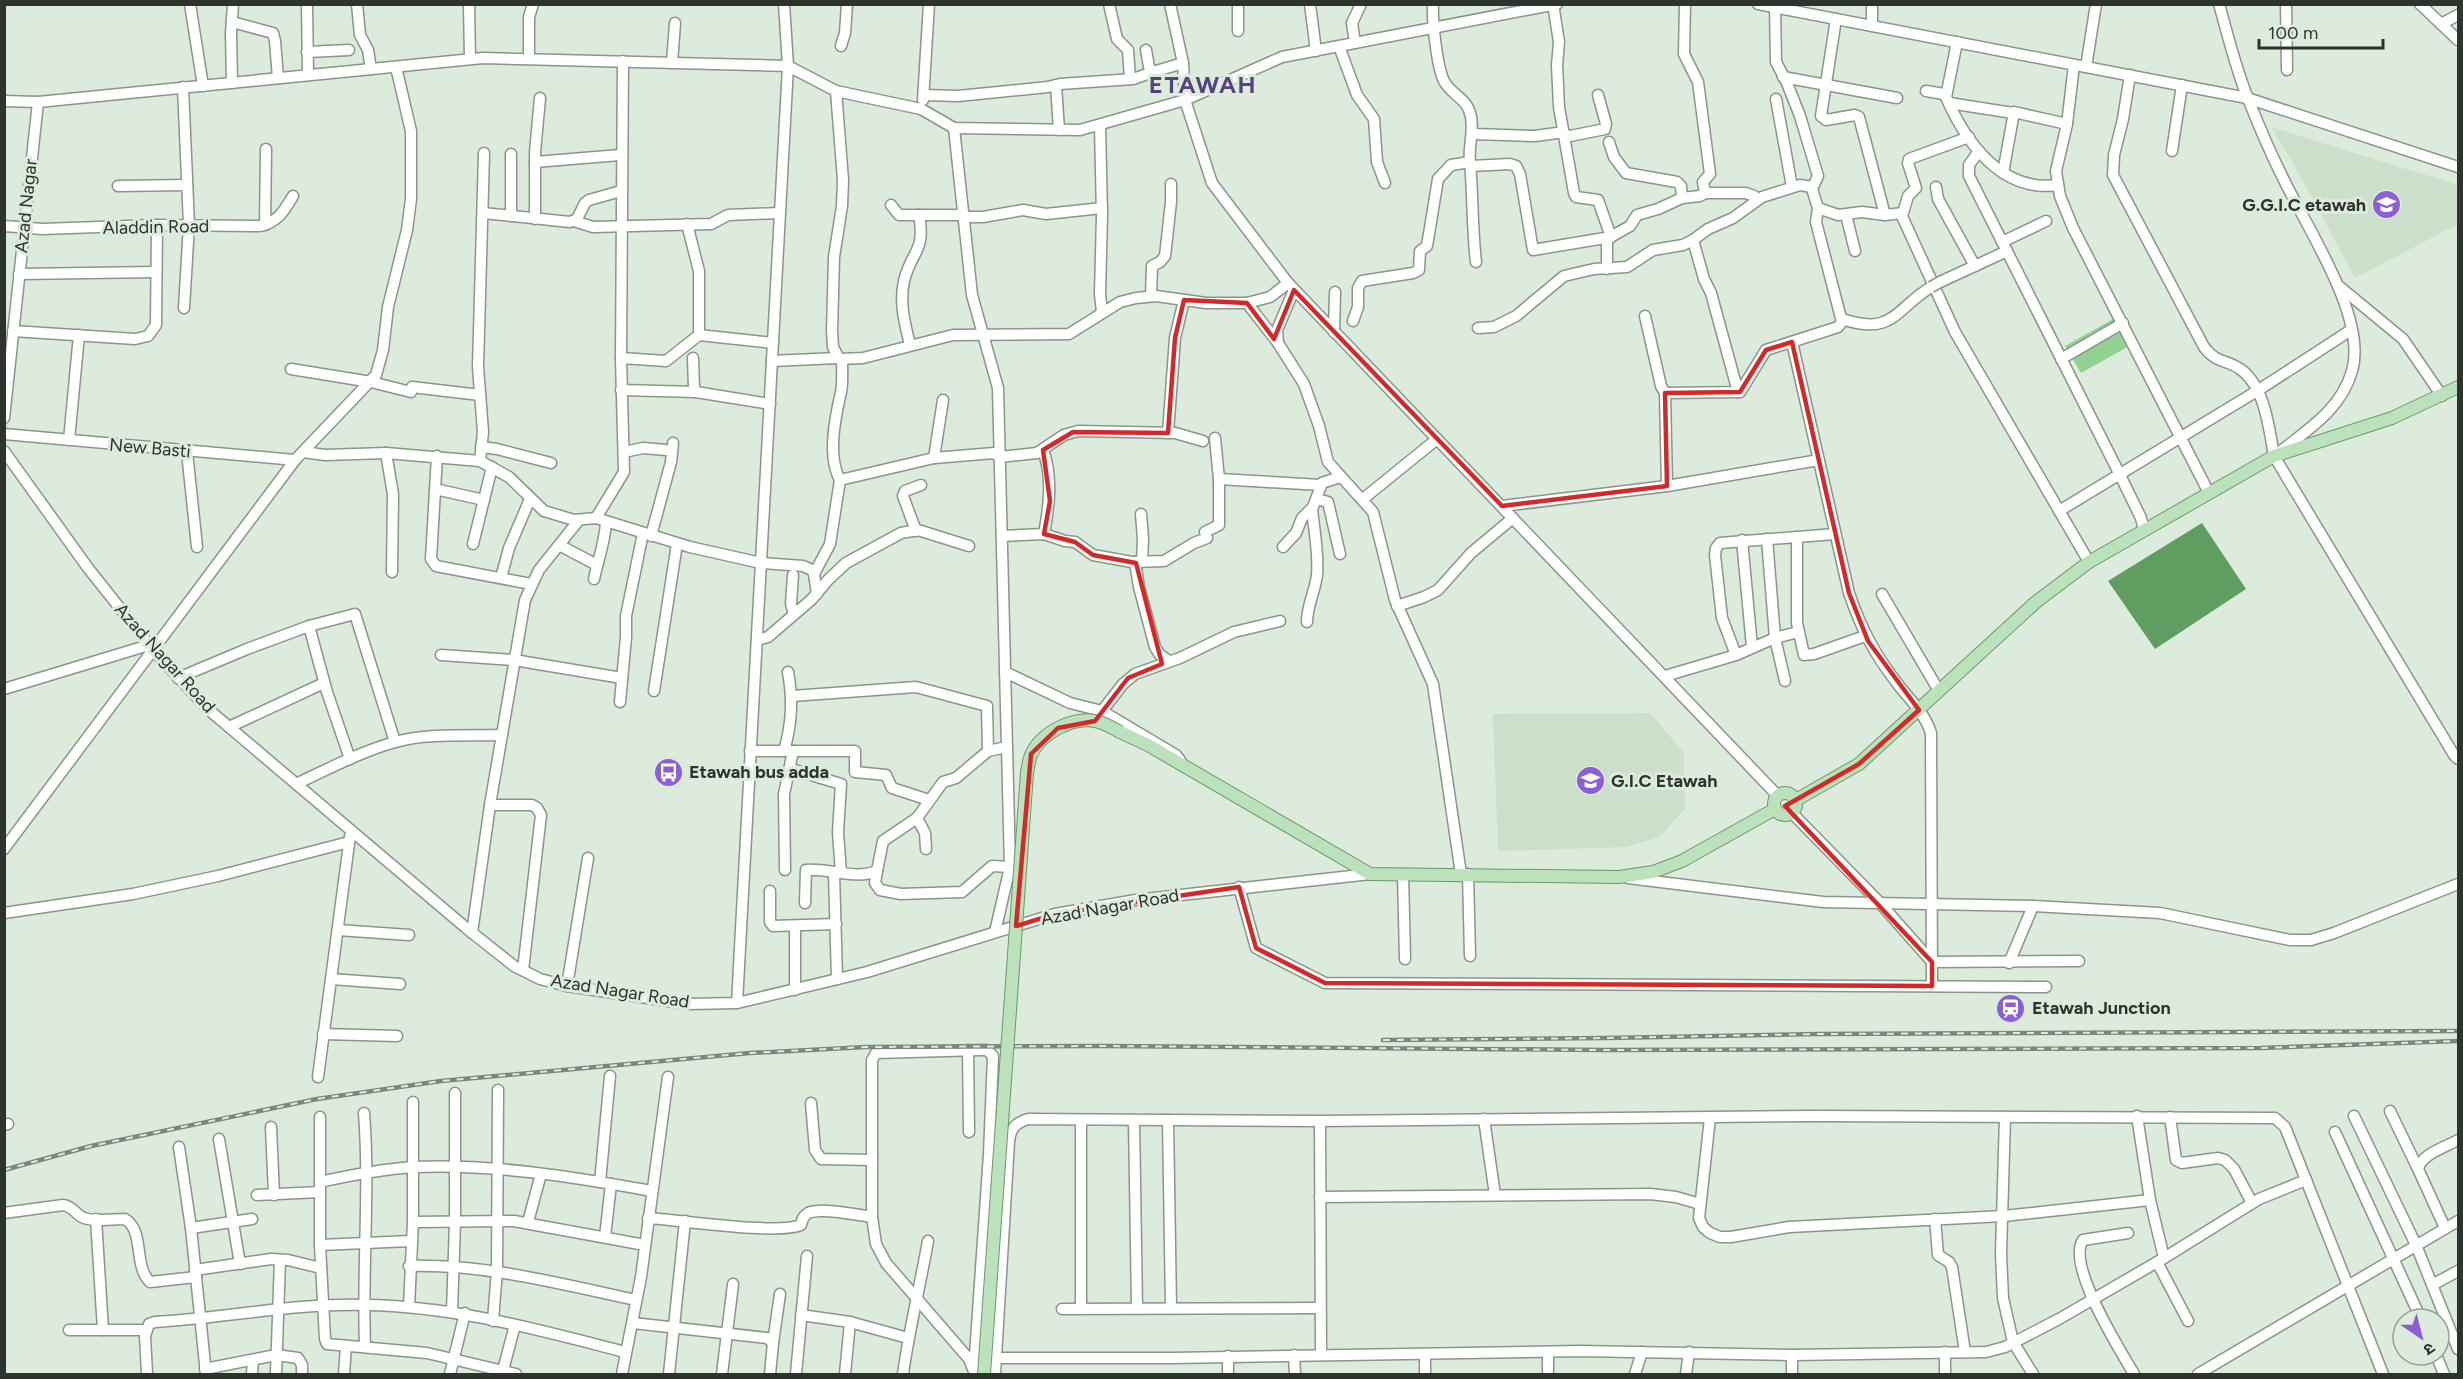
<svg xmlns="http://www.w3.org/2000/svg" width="2463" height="1379" font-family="Figtree,'Noto Sans Devanagari',sans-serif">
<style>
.built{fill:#ccdfcb}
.green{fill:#93d193}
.water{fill:#609d61}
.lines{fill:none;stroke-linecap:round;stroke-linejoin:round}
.minor-casing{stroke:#899689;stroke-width:13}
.major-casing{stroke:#6b986b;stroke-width:14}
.minor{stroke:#fff;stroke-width:10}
.major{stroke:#bbe2bb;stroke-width:12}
.rail-casing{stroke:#7c867c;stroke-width:4.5}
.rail{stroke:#dcebdc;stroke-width:2;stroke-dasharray:7;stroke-linecap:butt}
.minor-bridge-casing{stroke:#899689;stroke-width:13;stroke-linecap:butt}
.major-bridge-casing{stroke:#6b986b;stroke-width:14;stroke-linecap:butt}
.minor-bridge{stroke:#fff;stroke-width:10}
.major-bridge{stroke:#bbe2bb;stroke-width:12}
.marked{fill:none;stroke:#d62828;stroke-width:4.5;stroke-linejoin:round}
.labels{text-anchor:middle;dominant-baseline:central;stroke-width:6;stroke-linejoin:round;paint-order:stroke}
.poi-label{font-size:18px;font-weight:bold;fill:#2d332d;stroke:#dcebdc;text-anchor:start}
.street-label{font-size:18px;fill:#2d332d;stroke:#dcebdc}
.district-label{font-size:24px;font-weight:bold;letter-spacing:1.5px;fill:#57427f;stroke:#dcebdc}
</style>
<rect width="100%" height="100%" fill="#dcebdc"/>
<g class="built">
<polygon points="2271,127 2458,185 2458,224 2355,278 2296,168"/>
<polygon points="1650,713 1684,753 1685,809 1659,837 1626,847 1498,851 1493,714"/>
</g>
<polygon class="green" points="2115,318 2129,346 2081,373 2065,346"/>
<polygon class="water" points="2202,523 2246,589 2155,649 2108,581"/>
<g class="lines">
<defs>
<g id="minor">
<polyline points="190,4 203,86"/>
<polyline points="307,4 308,75"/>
<polyline points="357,4 360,35 368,50 371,69"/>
<polyline points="469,4 470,59"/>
<polyline points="1109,4 1117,39 1128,50 1130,79"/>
<polyline points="1170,4 1183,63 1185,100 1212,183 1288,283 1778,796"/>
<polyline points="1310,4 1316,51"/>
<path d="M1433,4C1432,21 1437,67 1444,81C1452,96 1468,98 1471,117C1474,134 1468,146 1470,162C1473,195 1472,229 1476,262"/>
<polyline points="1758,4 2247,98 2458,167"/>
<path d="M2219,4C2228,36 2236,70 2249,101C2259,126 2270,152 2282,176C2305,225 2368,317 2352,371C2341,410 2307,430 2277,454"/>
<polyline points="2286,4 2287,70"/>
<polyline points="2420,4 2458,40"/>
<polyline points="1836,19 1821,116 1826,120 1855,115 1859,117 1885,215"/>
<polyline points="232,22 273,33 275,41 278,78"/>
<polyline points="2441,24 2458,15"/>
<polyline points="1872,26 1872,4"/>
<polyline points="1238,31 1238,4"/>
<path d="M1957,42L1946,97C1966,143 2002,193 2058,185"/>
<polyline points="1355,43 1352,23 1361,4"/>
<polyline points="841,46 845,33 847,4"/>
<polyline points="1339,46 1357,95 1374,119 1377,162 1385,183"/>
<polyline points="1146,50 1149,67 1153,72 1183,63"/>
<polyline points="307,52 349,50"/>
<polyline points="529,59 529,17 533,4"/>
<polyline points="672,63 675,23"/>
<polyline points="2074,65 2067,124 2056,171 2060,196 2073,228 2209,493"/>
<polyline points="2086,67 2096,4"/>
<path d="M2130,75L2123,119L2114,155L2113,175L2204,347C2217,364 2226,359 2240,369C2265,386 2269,428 2274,456L2454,755L2458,759"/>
<polyline points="1783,77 1897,98"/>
<polyline points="232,83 231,33 233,4"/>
<polyline points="1056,85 1059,130"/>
<polyline points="183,87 189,225 184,308"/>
<polyline points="836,91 843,180 842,206 834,257 832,331 833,347 839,359 863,358 953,335 1069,334 1120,302 1136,298 1156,296 1206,303 1247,303 1270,297 1288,283"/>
<polyline points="1926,91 1944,94 1946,97"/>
<polyline points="924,95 958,96 1048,87 1060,84 1133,79 1153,72"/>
<polyline points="1776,99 1792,187"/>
<polyline points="923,100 929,4"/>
<polyline points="4,101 38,102 483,58 788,66 836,91 921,109 954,128 1080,130 1185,100 1282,57 1557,4"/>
<polyline points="1949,103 2013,113"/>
<polyline points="1100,125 1102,215 1100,294 1102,312"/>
<polyline points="954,128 972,295 998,388 1010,867 995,932"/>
<polyline points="1474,134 1535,136 1564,132"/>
<polyline points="1565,137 1605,129 1606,124 1598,95"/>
<polyline points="1609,142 1614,157 1626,173 1677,182 1681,186 1682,198"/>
<polyline points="1979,151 1969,165 1969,176 2120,475 2141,518 2144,530"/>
<polyline points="2172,151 2182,85"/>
<polyline points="535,162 620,155"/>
<polyline points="1471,166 1510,164 1516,166 1520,174 1533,250 1611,237 1598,200 1576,197 1574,193 1559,107 1557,65 1559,42 1553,4"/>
<polyline points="2003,173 2014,112 2067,124"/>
<polyline points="118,186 187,185"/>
<polyline points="1936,187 1938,199 1975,266"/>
<polyline points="1705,193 1746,193 1754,196"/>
<polyline points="891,205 899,215 965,215"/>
<polyline points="1818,208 1838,215 1862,212 1885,215 1903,213 1908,196 1916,188 1908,163 1909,159 1969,137"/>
<polyline points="483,213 570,222 577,219 585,203 589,200 621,191"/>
<polyline points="1901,214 1955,332 2089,562"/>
<polyline points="1846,215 1855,251"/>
<polyline points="511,216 511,154"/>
<polyline points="965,217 983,217 1023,210 1046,214 1102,208"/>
<polyline points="535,219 535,152 540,98"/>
<polyline points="574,221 593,227 711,224 728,215 780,213"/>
<polyline points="687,224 699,271 699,335"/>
<polyline points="265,225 266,149"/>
<path d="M4,226L43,229L153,225L260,226C278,222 284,211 293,196"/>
<polyline points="1693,240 1704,279 1711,293 1738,392"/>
<polyline points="2002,242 2046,221"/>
<polyline points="1607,269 1607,239 1630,226 1637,215 1658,209 1682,198 1700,196 1705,193 1703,182 1710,174 1709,166 1698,82 1684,54 1685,4"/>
<polyline points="19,274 156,272"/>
<polyline points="1940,282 2007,251"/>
<polyline points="2340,287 2403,339 2442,396"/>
<polyline points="1294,290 1277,330 1278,343 1304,384 1319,426 1328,462 1373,512 1395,600 1433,684 1461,874"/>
<polyline points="1151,296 1152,266 1160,262 1165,256 1171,202 1171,184"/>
<polyline points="1247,303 1278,343"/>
<polyline points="1645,316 1661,386 1665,393"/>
<path d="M1842,319C1893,336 1894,310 1931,287"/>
<polyline points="1353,321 1358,307 1358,288 1362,281 1413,273 1419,270 1420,251 1427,246 1438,179 1451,165 1470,162"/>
<polyline points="1478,328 1494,327 1516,316 1564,276 1594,269 1627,267 1653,250 1683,245 1693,240 1708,229 1733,218 1762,197 1800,185 1812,187"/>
<polyline points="13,331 135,339 148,336 156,325 157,225"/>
<polyline points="1334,332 1335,292"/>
<path d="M1792,342L1849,593C1862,631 1875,655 1900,687C1912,702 1925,714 1931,733L1932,986"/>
<path d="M910,345C905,324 899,303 904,281C911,251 926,252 919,215"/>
<polyline points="621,358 666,361 699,335 773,343"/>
<polyline points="693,358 694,388 696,392 770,404"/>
<polyline points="2061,359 2123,323"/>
<polyline points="772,361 837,358"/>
<polyline points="291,369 371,382 411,392"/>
<polyline points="412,387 480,395"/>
<polyline points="621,390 696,392"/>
<polyline points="4,418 38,102"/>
<polyline points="1168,433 1175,338 1184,300"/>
<polyline points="4,434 295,460"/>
<polyline points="69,440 79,335"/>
<polyline points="481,447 497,449 551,463"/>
<path d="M1043,450C1053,477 1049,507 1044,534"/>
<polyline points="4,451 88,568 154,651 209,710 465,927 514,966 540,979 567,986 688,1004 737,1003 867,972 1055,914 1136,900 1370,874"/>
<polyline points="187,452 197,547"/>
<polyline points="303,452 325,455 386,453 480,461 509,477 544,511 574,520 596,518 690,547 761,563 803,566 812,570 814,574 817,594"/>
<polyline points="624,452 643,448 666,450"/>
<polyline points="386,453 393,494 392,572"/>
<polyline points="437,456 431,559 436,566 531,584"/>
<polyline points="934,458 943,400"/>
<polyline points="480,461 483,432 478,367 484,153"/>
<polyline points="1219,479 1321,485"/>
<path d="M840,480C827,456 835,418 841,392C843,382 842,370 842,359"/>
<polyline points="1667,486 1665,393 1740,392 1766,350 1838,327 1842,322 1816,222 1818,208 1812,189 1818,176 1800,116 1787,83 1776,62 1775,8"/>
<polyline points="435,489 484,500"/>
<polyline points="1317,499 1328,502 1340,554"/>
<polyline points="1363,499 1437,439"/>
<polyline points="1502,506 1667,486 1819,460"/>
<polyline points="2059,511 2257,391 2351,330"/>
<polyline points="1141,514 1143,539 1142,562"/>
<polyline points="596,518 624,472 621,358 623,61"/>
<polyline points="916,531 903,496 905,491 921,485"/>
<polyline points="1205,532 1219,525 1219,479 1215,438"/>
<polyline points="651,536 671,462 673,443"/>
<polyline points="1002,536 1044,534 1065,541 1075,542 1093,555 1132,562 1164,561 1194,543 1207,538"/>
<polyline points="1797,537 1797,623 1804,655 1814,654 1865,636"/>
<polyline points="1767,539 1775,638 1785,681"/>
<polyline points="1742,540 1752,647"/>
<polyline points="473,544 492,467"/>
<polyline points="559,545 597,565"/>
<polyline points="1283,547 1296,533 1302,518 1313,507 1322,483 1340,477"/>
<polyline points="1135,562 1139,587 1155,647 1160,655 1169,661"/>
<polyline points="814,574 830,544 840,480 934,458 994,453 1000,457 1037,453 1064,435 1078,431 1175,433 1203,441"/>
<polyline points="793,575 791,604 794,614"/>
<polyline points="501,578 509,548 530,499"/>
<path d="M594,579C598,560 605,542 606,522"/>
<polyline points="1882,594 1939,691"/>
<polyline points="1397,606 1424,597 1438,590 1471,553 1513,518"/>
<path d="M1307,622C1307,605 1315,592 1317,575C1319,554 1314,530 1312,509"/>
<polyline points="309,626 327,692 350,759"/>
<polyline points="757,640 768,637 811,600 828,580 846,563 901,533 918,530 969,546"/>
<polyline points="441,655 514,660 622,678"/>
<polyline points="1736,655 1722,618 1715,555 1716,548 1720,543 1835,534"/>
<polyline points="1005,672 1070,703 1102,711 1176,755 1180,760 1179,763"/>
<polyline points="1665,676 1736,655 1775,638 1798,632"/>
<polyline points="178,678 247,649 309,626 355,614 395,742"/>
<polyline points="4,689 149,645"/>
<polyline points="654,691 677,544"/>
<polyline points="792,696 916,687 987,706 988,751"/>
<polyline points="620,702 626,637 626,616 643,533"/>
<polyline points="1102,711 1123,684 1135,674 1180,658 1234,632 1280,621"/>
<polyline points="229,727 324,683"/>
<polyline points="750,751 855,751 855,772 886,775 892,788 929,800"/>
<path d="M784,751C792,723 793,700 788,672"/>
<polyline points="791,769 841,784 838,832 841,873"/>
<path d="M296,784C328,769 360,752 395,742C429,733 467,736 502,735"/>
<polyline points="490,805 532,805 537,808 541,815 523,970"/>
<polyline points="1792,813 1880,903 1932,962 2079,961"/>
<polyline points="917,818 925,833 926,849"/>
<polyline points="4,849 295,460 376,375 383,350 388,307 407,230 411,199 411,131 396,67"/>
<polyline points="785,870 784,794 793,751"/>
<polyline points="877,871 875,883 880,890 901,894 962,892 992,866 1010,867"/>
<polyline points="834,873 837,979"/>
<polyline points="1403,874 1405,959"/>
<polyline points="1468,874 1470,956"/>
<polyline points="1628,878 1823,902 2033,906 2160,913 2290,940 2311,940 2334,933 2458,884"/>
<polyline points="1239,887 1256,948 1325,983 2046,987"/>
<polyline points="770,891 770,922 773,926 836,924"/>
<path d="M805,903L806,870C829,868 855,880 877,871L883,841L917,818L943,782L956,778L988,751L1007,747"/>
<polyline points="4,913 133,894 218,876 349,842"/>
<polyline points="338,930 409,935"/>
<polyline points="472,933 490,805 525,600 539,570 579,520"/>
<polyline points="2009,963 2033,906"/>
<polyline points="331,979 400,984"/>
<polyline points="567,986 588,858"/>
<polyline points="795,990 795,926"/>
<polyline points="737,1003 788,66 784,4"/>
<polyline points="323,1034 397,1036"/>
<polyline points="968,1050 969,1132"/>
<polyline points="318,1077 350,836"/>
<polyline points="811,1103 815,1150 821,1159 872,1160"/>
<polyline points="2390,1111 2418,1169"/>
<path d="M364,1113C370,1191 362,1268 365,1346"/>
<polyline points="2137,1116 2150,1200 2164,1258"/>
<polyline points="2354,1116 2416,1245 2458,1349"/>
<polyline points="320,1117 320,1245 325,1339 327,1344 427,1353 516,1374"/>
<polyline points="2005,1117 2001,1254 2003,1298 2013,1342 2033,1374"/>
<polyline points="2170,1117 2176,1160 2182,1163 2218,1158 2225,1160 2234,1169 2252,1203"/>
<polyline points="1710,1118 1699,1218 1703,1227 1710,1233 1720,1237 1731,1237 1789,1227 2004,1216 2150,1200"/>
<polyline points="1484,1119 1495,1195"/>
<polyline points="1134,1120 1137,1308"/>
<polyline points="1168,1120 1171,1308"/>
<polyline points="1320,1121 1321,1355"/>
<polyline points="4,1125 8,1124"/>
<polyline points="271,1127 274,1195"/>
<polyline points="2335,1132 2421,1319"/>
<polyline points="219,1139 240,1264"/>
<polyline points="179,1147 191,1228 206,1374"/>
<path d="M320,1182C351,1175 383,1169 415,1167C495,1164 574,1177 652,1191"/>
<polyline points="600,1182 610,1076"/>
<polyline points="257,1195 320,1192"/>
<polyline points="1320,1197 1650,1194 1676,1197 1700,1204"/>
<path d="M4,1213L63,1205C73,1206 76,1215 84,1218C95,1222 113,1219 125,1219C145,1231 133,1266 150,1282L196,1277"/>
<path d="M648,1218C680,1220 777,1235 801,1225C802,1220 803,1216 808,1213C821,1207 857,1215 872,1217"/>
<polyline points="96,1219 103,1330"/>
<polyline points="1935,1219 1938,1255 1949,1262 1952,1267 1965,1352"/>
<polyline points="413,1222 514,1221 645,1245"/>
<polyline points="528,1222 541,1174"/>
<polyline points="191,1228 252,1219"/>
<path d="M2445,1228L2418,1169C2421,1154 2446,1147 2458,1140"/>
<path d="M2128,1233L2083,1240C2066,1265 2120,1350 2134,1374"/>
<polyline points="605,1237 611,1184"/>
<polyline points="320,1245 411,1241"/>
<polyline points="2157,1262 2188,1321"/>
<path d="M409,1266C487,1264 561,1284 636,1300"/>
<polyline points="195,1270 271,1259 288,1260 321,1268"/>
<polyline points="2432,1285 2458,1271"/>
<polyline points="409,1307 413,1222 413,1102"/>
<polyline points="1081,1308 1081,1120"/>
<polyline points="1062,1309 1320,1308"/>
<polyline points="452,1312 455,1222 455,1093"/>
<polyline points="801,1315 850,1322 908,1338"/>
<polyline points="493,1321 497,1270 498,1090"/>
<polyline points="633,1323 767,1338 773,1343 770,1374"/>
<polyline points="69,1330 146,1330"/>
<polyline points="773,1343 780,1294"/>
<polyline points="1548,1352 1548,1374"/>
<polyline points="1945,1352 1945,1374"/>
<polyline points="1425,1354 1425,1374"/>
<polyline points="1294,1355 1295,1374"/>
<polyline points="2436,1355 2444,1374"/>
<polyline points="1228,1356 1228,1374"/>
<polyline points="996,1358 1173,1358 1580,1351 1792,1355 1986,1352 2005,1347 2059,1319 2164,1258 2259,1199 2306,1180"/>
<polyline points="205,1369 276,1355 298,1358 302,1365 302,1374"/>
<polyline points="974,1369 989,1154 993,1056 987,1050 981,1050 876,1053 872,1060 872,1217 876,1244 886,1263 969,1359 975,1374"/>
<path d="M147,1374L145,1336L149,1324L155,1322C225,1318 295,1303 365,1305C454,1306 539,1330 625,1352"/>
<polyline points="252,1374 253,1360"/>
<polyline points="276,1374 280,1260"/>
<polyline points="344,1374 346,1346"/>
<polyline points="450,1374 465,1313"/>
<polyline points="502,1374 515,1325"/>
<polyline points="622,1374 641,1277 668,1077"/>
<polyline points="669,1374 685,1221"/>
<polyline points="722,1374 733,1284"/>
<polyline points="796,1374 807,1256"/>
<polyline points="845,1374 850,1322"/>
<path d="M903,1374C909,1330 920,1286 928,1241"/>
<path d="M995,1374L1009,1142C1010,1129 1015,1123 1028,1119L1320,1121L1814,1116L2275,1118L2285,1127L2383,1374"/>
<polyline points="1635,1374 1642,1352"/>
<polyline points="1686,1374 1689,1352"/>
<polyline points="1792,1374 1792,1355"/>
<polyline points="2198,1374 2458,1221"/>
</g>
<g id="major">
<polyline points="1120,732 1148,745 1370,874 1619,877 1653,872 1682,861 1775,809"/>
<circle cx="1785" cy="804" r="11"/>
<polyline points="1796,800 1859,764 2036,602 2089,562 2274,456 2392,418 2458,387"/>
</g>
</defs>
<use href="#minor" class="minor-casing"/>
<use href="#major" class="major-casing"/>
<use href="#minor" class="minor"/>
<use href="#major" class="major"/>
<defs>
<g id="rail">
<polyline points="1383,1040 1607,1038 1819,1034 2458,1031"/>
<polyline points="4,1170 91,1146 317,1099 441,1081 750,1053 866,1047 1104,1046 1602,1050 2261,1048 2458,1041"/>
</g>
</defs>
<use href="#rail" class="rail-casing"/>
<use href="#rail" class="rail"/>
<defs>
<polyline id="minor-bridge" points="1931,287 1940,282"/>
<path id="major-bridge" d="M984,1374L1027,773C1028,767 1029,760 1031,755C1041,732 1075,715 1099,722C1106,724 1113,728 1120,732"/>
</defs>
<use href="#minor-bridge" class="minor-bridge-casing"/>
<use href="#major-bridge" class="major-bridge-casing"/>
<use href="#minor-bridge" class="minor-bridge"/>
<use href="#major-bridge" class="major-bridge"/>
</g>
<path class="marked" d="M1294,290L1502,506L1667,486L1665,393L1740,392L1766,350L1792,342L1849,593L1868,641L1919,710L1859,764L1785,806L1932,962V986L1325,983L1256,948L1239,887L1055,914L1016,926L1031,754L1058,728L1095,721L1128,678L1162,664L1136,563L1093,555L1075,542L1044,534L1050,501L1043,450L1073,432L1168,433L1175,338L1184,300L1247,303L1274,339Z"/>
<defs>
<symbol id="school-disc" viewBox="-11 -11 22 22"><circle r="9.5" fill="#8c5ed8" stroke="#dcebdc"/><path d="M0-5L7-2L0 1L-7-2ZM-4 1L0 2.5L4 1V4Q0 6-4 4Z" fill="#fff"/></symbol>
<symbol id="bus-disc" viewBox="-11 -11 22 22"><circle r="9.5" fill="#8c5ed8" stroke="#dcebdc"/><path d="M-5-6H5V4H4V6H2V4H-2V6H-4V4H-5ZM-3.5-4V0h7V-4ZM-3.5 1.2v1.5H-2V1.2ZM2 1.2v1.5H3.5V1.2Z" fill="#fff"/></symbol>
<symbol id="station-disc" viewBox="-11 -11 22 22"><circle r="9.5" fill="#8c5ed8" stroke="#dcebdc"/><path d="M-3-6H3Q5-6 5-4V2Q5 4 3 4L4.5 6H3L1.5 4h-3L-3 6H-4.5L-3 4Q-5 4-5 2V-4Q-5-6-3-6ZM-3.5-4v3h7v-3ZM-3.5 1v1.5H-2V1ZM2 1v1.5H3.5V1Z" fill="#fff"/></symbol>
</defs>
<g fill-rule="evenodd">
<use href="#school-disc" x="2370" y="188" width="33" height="33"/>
<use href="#bus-disc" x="652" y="756" width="33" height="33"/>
<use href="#school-disc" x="1574" y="764" width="33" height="33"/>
<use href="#station-disc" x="1994" y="992" width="33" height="33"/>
</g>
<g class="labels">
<g class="poi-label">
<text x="2366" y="205" text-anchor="end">G.G.I.C etawah</text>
<text x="689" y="772">Etawah bus adda</text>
<text x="1611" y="781">G.I.C Etawah</text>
<text x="2032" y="1008">Etawah Junction</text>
</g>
<g class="street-label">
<text transform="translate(26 206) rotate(-84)">Azad Nagar</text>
<text transform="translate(156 227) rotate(-1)">Aladdin Road</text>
<text transform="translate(150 448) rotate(5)">New Basti</text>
<text transform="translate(165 658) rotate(48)">Azad Nagar Road</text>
<text transform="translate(1110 907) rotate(-10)">Azad Nagar Road</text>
<text transform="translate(620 991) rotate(9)">Azad Nagar Road</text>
</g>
<g class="district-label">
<text x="1203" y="84">ETAWAH</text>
</g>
</g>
<rect width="2463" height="1379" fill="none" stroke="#2d332d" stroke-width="12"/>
<g transform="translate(2421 1337) rotate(145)"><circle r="28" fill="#dcebdc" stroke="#96a196" stroke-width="1.5"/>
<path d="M0-4.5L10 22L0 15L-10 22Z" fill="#8c5ed8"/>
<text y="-9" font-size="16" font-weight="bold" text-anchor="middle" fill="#2d332d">उ</text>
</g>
<path d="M2259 39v9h124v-9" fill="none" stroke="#2d332d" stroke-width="3"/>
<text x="2268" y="39" font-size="18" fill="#2d332d" stroke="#dcebdc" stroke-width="4.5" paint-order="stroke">100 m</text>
</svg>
